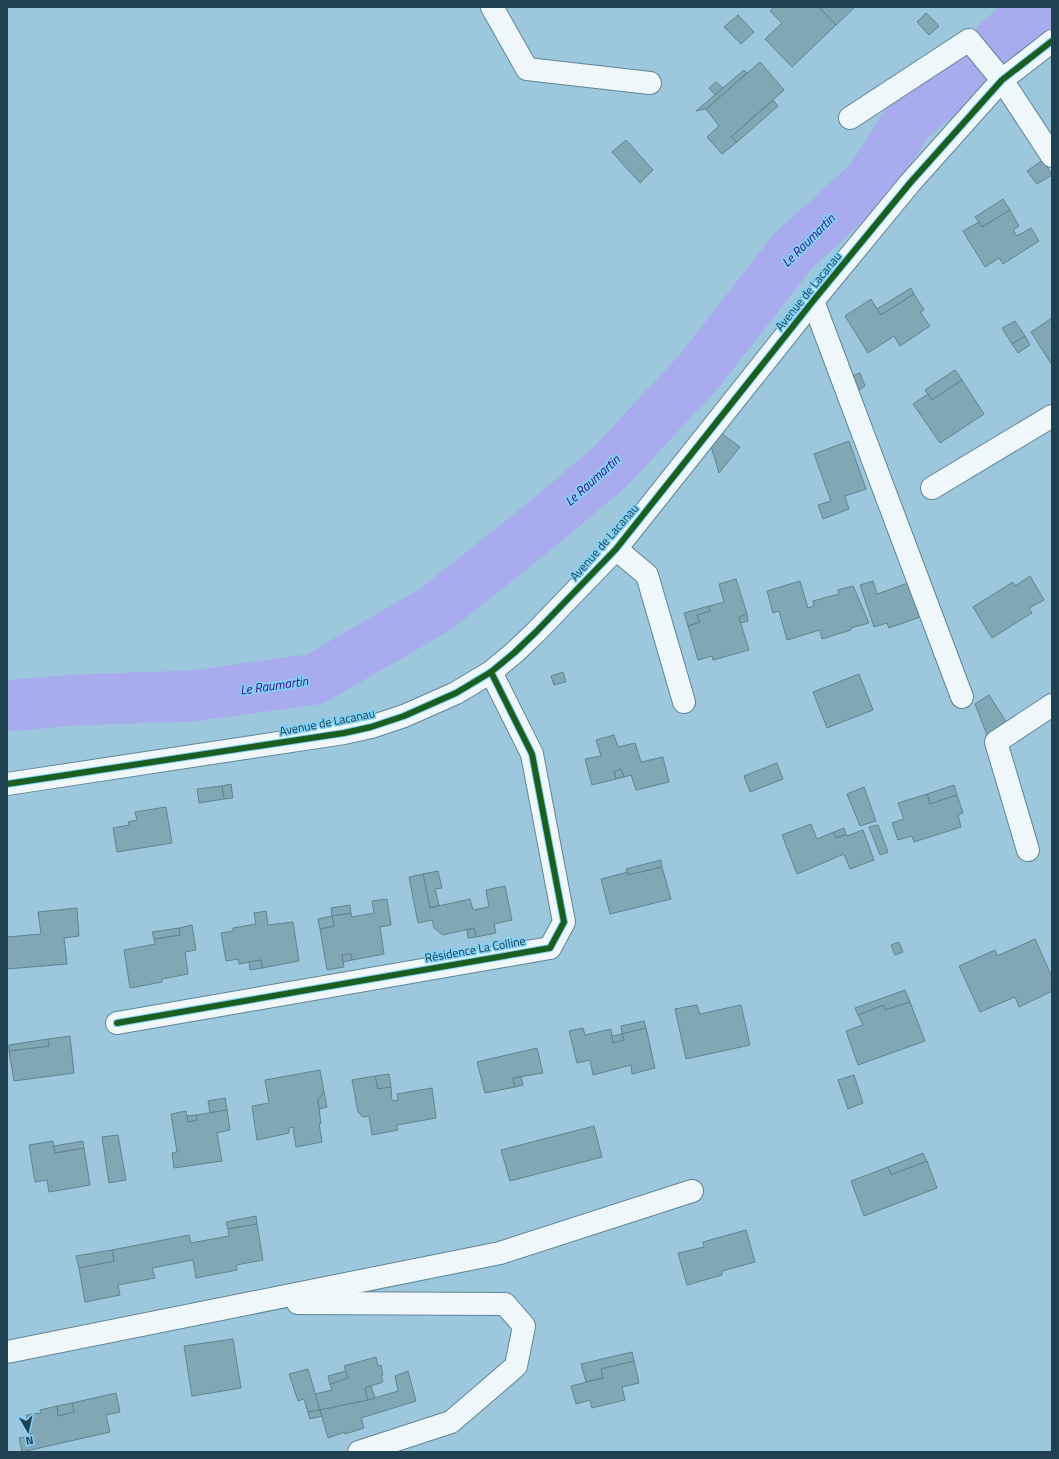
<svg xmlns="http://www.w3.org/2000/svg" width="1059" height="1459" font-family="'Titillium Web',sans-serif">
<style>
.lines{fill:none;stroke-linecap:round;stroke-linejoin:round}
.river{stroke:#a8acee;stroke-width:51}
.building{fill:#82a7b4;stroke:#60838f}
.minor-casing{stroke:#608696;stroke-width:24}
.minor{stroke:#f0f7fa;stroke-width:22}
.cycleway-casing{stroke:#81d1f7;stroke-width:8}
.cycleway{stroke:#1b5e20;stroke-width:6}
.labels{text-anchor:middle;dominant-baseline:central;stroke-width:3.5;stroke-linejoin:round;paint-order:stroke}
.street-label{font-size:12px;fill:#204151;stroke:#81d1f7}
.water-label{font-size:13px;font-style:italic;fill:#3e0d8b;stroke:#81d1f7}
</style>
<rect width="100%" height="100%" fill="#9cc7dc"/>
<g class="lines">
<polyline class="river" points="7,706 73,700 192,696 315,679 436,609 540,526 610,467 700,370 793,251 870,181 908,121 985,55 1036,7"/>
</g>
<g class="building">
<polygon points="774,7 819,7 836,25 792,67 765,39 782,23 770,11"/>
<polygon points="819,7 855,7 836,25"/>
<polygon points="926,13 939,26 929,35 917,22"/>
<polygon points="738,15 754,32 741,44 724,27"/>
<polygon points="760,62 784,90 731,137 737,142 722,154 707,137 719,126 706,109"/>
<polygon points="744,70 747,73 706,109 696,111"/>
<polygon points="716,82 723,88 715,95 709,88"/>
<polygon points="773,100 778,106 737,142 731,137"/>
<polygon points="626,140 653,170 640,183 612,152"/>
<polygon points="1043,160 1052,175 1037,184 1027,171"/>
<polygon points="1003,199 1010,210 982,227 975,217"/>
<polygon points="1010,210 1019,226 1013,230 1017,236 1031,228 1039,241 1003,264 999,258 985,267 963,231 979,222 982,227"/>
<polygon points="911,288 914,294 881,315 877,309"/>
<polygon points="914,294 924,310 920,312 930,326 900,346 894,336 868,353 845,316 871,299 881,315"/>
<polygon points="1052,318 1052,365 1031,332"/>
<polygon points="1015,321 1025,336 1012,344 1002,328"/>
<polygon points="1025,336 1030,345 1018,353 1012,344"/>
<polygon points="955,370 962,380 932,400 925,390"/>
<polygon points="860,373 865,386 858,391 852,376"/>
<polygon points="962,380 984,414 940,443 913,404 928,394 932,400"/>
<polygon points="721,433 740,447 719,473 711,446"/>
<polygon points="849,441 866,489 845,496 849,509 823,519 818,505 831,501 814,454"/>
<polygon points="1030,576 1044,600 1029,608 1032,613 992,638 973,607 1013,582 1015,586"/>
<polygon points="736,579 747,614 739,617 749,650 713,660 712,656 698,660 688,626 700,622 697,615 710,611 709,606 724,602 719,584"/>
<polygon points="800,581 808,608 814,606 813,601 839,594 838,590 853,586 869,623 851,628 851,630 822,639 820,630 787,640 779,611 773,613 767,591"/>
<polygon points="873,581 877,594 908,583 920,617 889,628 887,623 874,627 860,585"/>
<polygon points="709,606 710,611 697,615 700,622 688,626 684,613"/>
<polygon points="747,614 748,621 741,623 739,617"/>
<polygon points="563,672 566,682 554,685 551,676"/>
<polygon points="859,674 873,710 827,728 813,692"/>
<polygon points="989,695 1009,726 989,740 975,704"/>
<polygon points="614,735 618,747 635,743 641,762 663,757 669,782 636,790 631,775 624,777 621,769 614,772 616,779 592,785 585,759 601,756 596,740"/>
<polygon points="777,763 783,779 750,792 744,776"/>
<polygon points="621,769 624,777 616,779 614,772"/>
<polygon points="231,784 233,798 224,799 222,786"/>
<polygon points="954,785 957,795 930,804 927,794"/>
<polygon points="222,786 224,799 199,803 197,789"/>
<polygon points="864,787 876,821 860,826 847,794"/>
<polygon points="927,794 930,804 957,795 963,813 958,815 961,827 914,842 912,836 898,840 892,823 904,819 898,803"/>
<polygon points="166,807 172,843 117,852 113,828 129,825 128,822 137,820 135,812"/>
<polygon points="811,824 817,839 834,832 836,838 846,834 847,836 863,830 874,860 850,869 844,854 797,874 782,835"/>
<polygon points="878,825 888,852 880,855 869,827"/>
<polygon points="844,828 846,834 836,838 834,832"/>
<polygon points="661,860 662,867 628,875 626,869"/>
<polygon points="662,867 671,899 610,914 601,879 628,872 628,875"/>
<polygon points="438,871 442,888 435,889 439,905 430,908 423,874"/>
<polygon points="423,874 430,908 470,899 473,910 489,907 486,890 505,886 512,920 494,924 496,933 476,937 474,928 443,935 434,928 432,920 418,923 409,877"/>
<polygon points="387,899 391,925 380,927 384,954 352,960 351,954 342,955 344,967 327,970 320,929 334,926 332,916 351,913 352,917 374,913 372,901"/>
<polygon points="350,905 351,913 332,916 331,908"/>
<polygon points="77,908 79,936 64,938 67,964 7,969 7,937 41,934 38,912"/>
<polygon points="266,911 268,925 293,922 299,961 262,968 261,960 239,964 238,959 226,961 221,933 233,931 233,928 256,924 254,913"/>
<polygon points="332,916 334,926 320,929 318,919"/>
<polygon points="192,925 196,950 185,952 188,974 162,979 162,982 130,988 124,950 155,944 154,939 180,935 179,928"/>
<polygon points="179,928 180,935 154,939 152,932"/>
<polygon points="474,928 476,937 468,938 467,930"/>
<polygon points="1035,939 1052,977 1052,991 1019,1007 1015,997 980,1012 959,966 995,950 997,956"/>
<polygon points="899,942 903,952 895,955 891,945"/>
<polygon points="351,954 352,960 343,962 342,955"/>
<polygon points="261,960 262,968 250,970 249,962"/>
<polygon points="905,990 910,1002 885,1010 884,1005 858,1015 855,1008"/>
<polygon points="910,1002 925,1041 858,1065 846,1031 863,1025 858,1015 884,1005 885,1010"/>
<polygon points="697,1005 700,1014 741,1005 750,1045 686,1059 675,1009"/>
<polygon points="644,1021 646,1028 622,1034 621,1026"/>
<polygon points="583,1028 585,1035 611,1029 613,1043 624,1040 622,1034 646,1028 655,1068 632,1074 631,1065 593,1075 590,1060 577,1063 569,1031"/>
<polygon points="622,1034 624,1040 613,1043 612,1036"/>
<polygon points="70,1036 74,1073 14,1081 9,1051 49,1046 48,1039"/>
<polygon points="48,1039 49,1046 9,1051 9,1045"/>
<polygon points="537,1048 543,1073 513,1078 515,1087 485,1093 477,1062"/>
<polygon points="320,1070 324,1092 318,1100 321,1124 319,1123 322,1142 296,1147 293,1127 289,1128 289,1133 257,1140 252,1106 269,1103 265,1080"/>
<polygon points="389,1074 391,1087 378,1089 375,1076"/>
<polygon points="854,1075 863,1103 848,1109 838,1080"/>
<polygon points="375,1076 378,1089 391,1087 392,1101 398,1100 397,1094 432,1088 436,1118 397,1125 398,1130 372,1135 369,1116 363,1117 358,1112 352,1080"/>
<polygon points="521,1077 523,1085 515,1087 513,1078"/>
<polygon points="324,1092 327,1107 319,1109 318,1100"/>
<polygon points="225,1098 227,1110 210,1113 208,1101"/>
<polygon points="227,1110 230,1130 217,1133 222,1161 174,1168 172,1153 177,1152 171,1114 186,1111 188,1122 197,1120 196,1115"/>
<polygon points="196,1115 197,1120 188,1122 187,1116"/>
<polygon points="594,1126 602,1157 510,1181 501,1150"/>
<polygon points="118,1135 126,1180 109,1183 102,1137"/>
<polygon points="53,1141 55,1153 84,1148 90,1185 49,1192 47,1180 35,1182 29,1145"/>
<polygon points="83,1141 84,1148 55,1153 54,1146"/>
<polygon points="923,1153 927,1161 891,1175 888,1167"/>
<polygon points="927,1161 937,1188 864,1216 851,1181 888,1167 891,1175"/>
<polygon points="256,1216 257,1224 228,1229 226,1222"/>
<polygon points="257,1224 263,1260 236,1265 237,1270 196,1278 193,1260 152,1268 155,1278 118,1285 120,1295 85,1302 79,1268 114,1261 112,1250 189,1235 191,1243 229,1236 228,1229"/>
<polygon points="746,1230 755,1262 722,1271 722,1275 687,1285 678,1253 704,1247 703,1242"/>
<polygon points="112,1250 114,1261 79,1268 76,1256"/>
<polygon points="233,1339 241,1388 192,1396 184,1346"/>
<polygon points="632,1352 634,1361 601,1369 603,1378 586,1382 581,1364"/>
<polygon points="376,1357 378,1366 381,1365 383,1375 381,1375 383,1382 365,1388 368,1400 320,1410 315,1394 332,1390 330,1384 348,1378 344,1366"/>
<polygon points="634,1361 639,1383 622,1387 625,1400 592,1408 590,1400 576,1404 571,1386 603,1378 601,1369"/>
<polygon points="308,1369 320,1410 308,1412 304,1399 298,1401 289,1374"/>
<polygon points="346,1371 348,1378 330,1384 328,1376"/>
<polygon points="408,1371 416,1401 361,1418 364,1428 345,1434 345,1432 328,1438 320,1410 368,1400 398,1391 395,1376"/>
<polygon points="371,1386 375,1398 368,1400 365,1388"/>
<polygon points="116,1393 120,1412 106,1415 110,1432 22,1452 19,1438 31,1436 26,1415 41,1413 40,1410 57,1406 58,1416 74,1412 72,1403"/>
<polygon points="72,1403 74,1412 58,1416 57,1406"/>
<polygon points="320,1410 322,1416 310,1419 308,1412"/>
</g>
<g class="lines">
<defs>
<g id="minor">
<polyline points="492,7 527,69 650,83"/>
<polyline points="850,118 969,40 1002,80 1052,156"/>
<polyline points="813,301 962,697"/>
<polyline points="932,488 1052,416"/>
<polyline points="616,549 647,575 684,702"/>
<polyline points="7,784 344,733 371,727 404,716 456,693 491,672 514,653 536,632 616,549 813,301 910,183 1002,80 1052,41"/>
<polyline points="1028,850 996,742 1052,705"/>
<polyline points="117,1023 550,948 564,922 532,754 491,672"/>
<polyline points="298,1303 505,1304 524,1326 516,1366 451,1422 359,1452"/>
<polyline points="7,1352 500,1253 692,1191"/>
</g>
</defs>
<use href="#minor" class="minor-casing"/>
<use href="#minor" class="minor"/>
<defs>
<g id="cycleway">
<polyline points="7,784 344,733 371,727 404,716 456,693 491,672 514,653 536,632 616,549 813,301 910,183 1002,80 1052,41"/>
<polyline points="117,1023 550,948 564,922 532,754 491,672"/>
</g>
</defs>
<use href="#cycleway" class="cycleway-casing"/>
<use href="#cycleway" class="cycleway"/>
</g>
<g class="labels">
<g class="street-label">
<text transform="translate(808 291) rotate(-51)">Avenue de Lacanau</text>
<text transform="translate(604 542) rotate(-49)">Avenue de Lacanau</text>
<text transform="translate(327 722) rotate(-11)">Avenue de Lacanau</text>
<text transform="translate(475 949) rotate(-10)">Résidence La Colline</text>
</g>
<g class="water-label">
<text transform="translate(808 240) rotate(-45)">Le Raumartin</text>
<text transform="translate(592 480) rotate(-42)">Le Raumartin</text>
<text transform="translate(274 685) rotate(-8)">Le Raumartin</text>
</g>
</g>
<rect width="1059" height="1459" fill="none" stroke="#204151" stroke-width="16"/>
<g transform="translate(28 1431) rotate(171)" stroke="#81d1f7" stroke-width="3" paint-order="stroke">
<path d="M0-3L7 15L0 10L-7 15Z" fill="#204151"/>
<text y="-6" font-size="11" font-weight="bold" text-anchor="middle" fill="#204151">N</text>
</g>
</svg>
